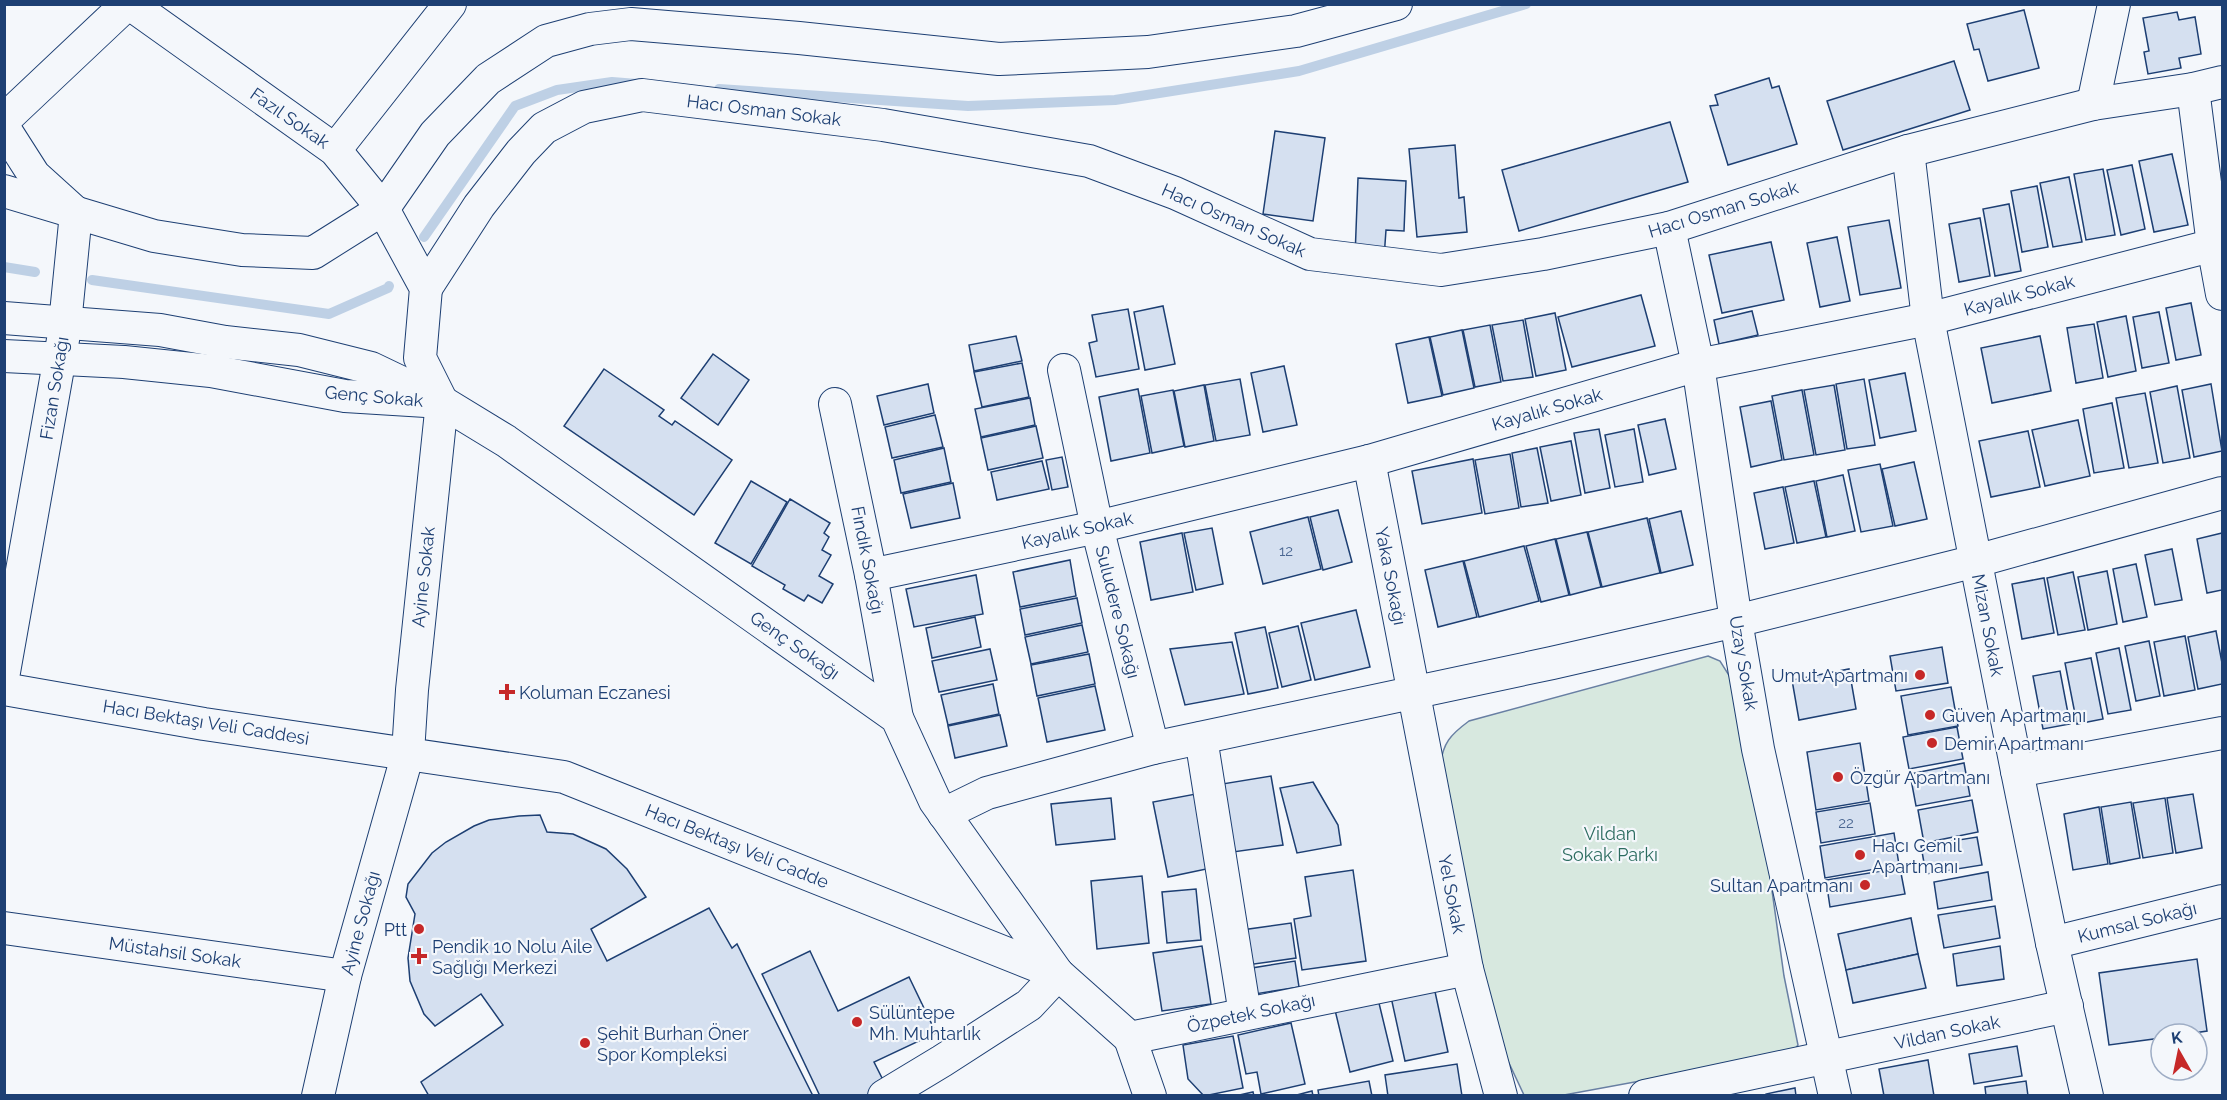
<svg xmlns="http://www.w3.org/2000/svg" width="2227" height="1100" font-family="Raleway,sans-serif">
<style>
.green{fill:#d7e8df;stroke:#687fa3;stroke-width:1.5}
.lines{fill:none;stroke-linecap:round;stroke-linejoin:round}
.stream{stroke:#bed0e5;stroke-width:10}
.building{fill:#d5e0f0;stroke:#1d3f73;stroke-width:1.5}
.street-casing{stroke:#1d3f73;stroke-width:34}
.street{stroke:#f4f7fb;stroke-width:32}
.poi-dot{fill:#c62828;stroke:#f4f7fb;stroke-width:2}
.labels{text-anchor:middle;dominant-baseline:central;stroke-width:4.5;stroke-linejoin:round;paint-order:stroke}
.number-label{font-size:15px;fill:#4b6792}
.street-label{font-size:18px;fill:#1d3f73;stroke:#f4f7fb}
.poi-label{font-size:18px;fill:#1d3f73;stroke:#f4f7fb;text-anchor:start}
.park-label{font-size:18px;fill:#2c6c60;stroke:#f4f7fb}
</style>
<rect width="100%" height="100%" fill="#f4f7fb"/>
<path class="green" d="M1708,656L1720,661L1732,680L1761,812L1784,976L1798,1045L1792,1053L1564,1095H1524L1501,1046L1479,966L1440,766C1443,743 1450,735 1469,721Z"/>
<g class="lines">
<g class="stream">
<polyline points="719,89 968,106 1115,100 1299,71 1526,4"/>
<polyline points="424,237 515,106 557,90 612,82 637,84"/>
<polyline points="4,267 35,272"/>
<polyline points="92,280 329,314 388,288 389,286"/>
</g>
</g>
<g class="building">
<polygon points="2024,10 2039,68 1988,81 1979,49 1974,50 1967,24"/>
<polygon points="2177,12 2179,20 2195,17 2201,54 2179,58 2181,68 2148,74 2144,52 2149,51 2143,18"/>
<polygon points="1954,61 1970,110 1843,150 1827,101"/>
<polygon points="1769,78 1772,88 1779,86 1797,144 1728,165 1710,106 1718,105 1715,95"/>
<polygon points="1670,122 1688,182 1519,231 1502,170"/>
<polygon points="1275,131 1325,138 1313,221 1263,214"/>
<polygon points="1455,145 1459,198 1464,197 1467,232 1417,237 1409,149"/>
<polygon points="2172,154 2188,225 2154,232 2139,161"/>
<polygon points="2132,165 2145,229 2121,235 2107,170"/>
<polygon points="2103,169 2115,235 2086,240 2074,174"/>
<polygon points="2069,177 2082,242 2053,247 2040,183"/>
<polygon points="1358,178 1406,181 1404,231 1386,230 1384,258 1355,257"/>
<polygon points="2037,186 2048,247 2022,252 2011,191"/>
<polygon points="2009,204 2021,271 1995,276 1983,209"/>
<polygon points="1980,218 1990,276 1959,282 1949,224"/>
<polygon points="1889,220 1901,288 1860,295 1848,227"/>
<polygon points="1837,237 1850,301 1820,307 1807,243"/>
<polygon points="1771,242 1784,300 1722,313 1709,255"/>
<polygon points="1641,295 1655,346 1572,367 1558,317"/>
<polygon points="2191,303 2201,355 2176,360 2166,308"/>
<polygon points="1163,306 1175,364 1145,370 1134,312"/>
<polygon points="1128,309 1139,369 1096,377 1089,343 1097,341 1092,315"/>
<polygon points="1752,311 1758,335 1719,344 1714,320"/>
<polygon points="2159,312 2169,363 2142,368 2133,317"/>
<polygon points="1555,313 1566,370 1536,376 1525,319"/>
<polygon points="2126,316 2136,371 2108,377 2097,322"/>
<polygon points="1523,320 1533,377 1503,381 1492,325"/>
<polygon points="2094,324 2103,378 2076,383 2067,328"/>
<polygon points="1490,325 1501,382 1475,387 1463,330"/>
<polygon points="1462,330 1474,388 1443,395 1430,337"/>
<polygon points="1016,336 1022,361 974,371 969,345"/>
<polygon points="2040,336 2051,391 1992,403 1981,348"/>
<polygon points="1429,337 1442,396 1408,403 1396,344"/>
<polygon points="713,354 749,380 718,425 681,398"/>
<polygon points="1022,363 1029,397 982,407 974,372"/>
<polygon points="1284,366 1297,425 1263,432 1251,373"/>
<polygon points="604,369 664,410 659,416 672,425 675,421 732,460 694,515 564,426"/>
<polygon points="1905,373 1916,431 1880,438 1869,380"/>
<polygon points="1240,379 1250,435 1216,441 1205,385"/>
<polygon points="1864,379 1875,445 1847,449 1836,384"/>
<polygon points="928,384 934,413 884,425 877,396"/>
<polygon points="2211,384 2222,451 2194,457 2182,390"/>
<polygon points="1204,385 1214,441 1185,447 1174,391"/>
<polygon points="1834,385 1845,450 1816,455 1804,390"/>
<polygon points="2177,386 2190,458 2163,463 2150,392"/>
<polygon points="1138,389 1150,453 1111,461 1099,397"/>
<polygon points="1173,390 1184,446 1152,453 1141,396"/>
<polygon points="1802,390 1814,455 1784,460 1772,396"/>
<polygon points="2145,393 2158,463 2129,468 2116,398"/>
<polygon points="1030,398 1035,425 981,437 975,409"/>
<polygon points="1771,401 1782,460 1751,467 1740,407"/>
<polygon points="2112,403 2124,468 2094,473 2083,409"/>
<polygon points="935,415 943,447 892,458 885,427"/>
<polygon points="1665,419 1676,469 1649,475 1638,425"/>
<polygon points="2078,420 2090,476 2045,486 2032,430"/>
<polygon points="1036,426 1043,458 988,470 981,438"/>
<polygon points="1599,429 1610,488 1585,493 1574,433"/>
<polygon points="1634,429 1643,482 1615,487 1605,435"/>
<polygon points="2028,431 2040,487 1991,497 1979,441"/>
<polygon points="1571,441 1581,495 1551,501 1540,447"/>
<polygon points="944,448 951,482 901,493 894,460"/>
<polygon points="1537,448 1548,503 1521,507 1512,453"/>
<polygon points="1510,454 1519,508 1485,514 1475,460"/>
<polygon points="1062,457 1068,487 1052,490 1046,460"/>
<polygon points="1473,459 1482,513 1422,524 1412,471"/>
<polygon points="1042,461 1049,489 997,500 991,472"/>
<polygon points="1914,462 1927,519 1895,526 1882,469"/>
<polygon points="1880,464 1893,526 1861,532 1848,470"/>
<polygon points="1843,475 1855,531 1827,537 1816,481"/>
<polygon points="751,481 787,502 751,564 715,543"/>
<polygon points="1814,481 1826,537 1797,543 1785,487"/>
<polygon points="953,483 960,518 911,528 903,494"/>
<polygon points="1783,487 1794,543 1765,549 1754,493"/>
<polygon points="790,499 830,523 824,533 829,537 822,550 831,555 819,576 833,584 822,603 808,595 804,601 783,589 785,585 752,566"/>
<polygon points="1338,510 1352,562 1323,570 1310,517"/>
<polygon points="1681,511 1693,565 1661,573 1649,519"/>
<polygon points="1308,517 1321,569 1263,584 1250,532"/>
<polygon points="1647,518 1660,573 1602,587 1588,532"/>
<polygon points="1212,528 1223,584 1196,590 1184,533"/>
<polygon points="1587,532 1601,587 1570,595 1556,539"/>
<polygon points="1182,533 1193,592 1151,600 1140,542"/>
<polygon points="2222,533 2222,590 2207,593 2197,539"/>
<polygon points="1555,539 1569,595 1541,602 1526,546"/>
<polygon points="1524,546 1539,601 1479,617 1464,561"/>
<polygon points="2172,549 2182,600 2155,605 2145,555"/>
<polygon points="1070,560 1076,596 1020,607 1013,572"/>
<polygon points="1463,561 1477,617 1438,627 1425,570"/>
<polygon points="2136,564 2147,617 2123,622 2113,569"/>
<polygon points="2107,571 2117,624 2088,630 2078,577"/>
<polygon points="2073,572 2085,630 2058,635 2047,578"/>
<polygon points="976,575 983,614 914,627 906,589"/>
<polygon points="2044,578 2054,633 2022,639 2012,584"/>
<polygon points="1077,598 1082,623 1025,635 1020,609"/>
<polygon points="1356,610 1370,667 1315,680 1301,623"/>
<polygon points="975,617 981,647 932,658 926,628"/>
<polygon points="1082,625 1088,652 1031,664 1025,637"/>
<polygon points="1298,626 1311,680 1282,687 1269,633"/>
<polygon points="1265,627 1278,688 1248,694 1235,633"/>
<polygon points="2216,631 2222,663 2222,684 2198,689 2188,637"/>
<polygon points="2185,636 2195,690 2164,696 2154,642"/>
<polygon points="2149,641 2160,696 2136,701 2125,646"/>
<polygon points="1232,642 1244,694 1185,705 1170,649"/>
<polygon points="1942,647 1948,683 1896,691 1890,656"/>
<polygon points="2119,648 2131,710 2108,714 2096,653"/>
<polygon points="990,649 997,680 939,692 932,661"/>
<polygon points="1089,654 1095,684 1037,696 1031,665"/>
<polygon points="2091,658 2103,719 2077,724 2065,663"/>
<polygon points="1849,669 1856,709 1799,720 1792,680"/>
<polygon points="2060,671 2070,724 2043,729 2033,676"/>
<polygon points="993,684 999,714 948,725 941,695"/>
<polygon points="1095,686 1105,730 1047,742 1038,698"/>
<polygon points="1951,687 1958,726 1908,735 1901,696"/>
<polygon points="1000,715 1007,746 955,758 948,726"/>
<polygon points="1957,727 1963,759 1909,769 1903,737"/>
<polygon points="1860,743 1869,801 1816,810 1807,752"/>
<polygon points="1964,763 1970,796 1916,806 1910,774"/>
<polygon points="1271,776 1283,845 1233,852 1222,784"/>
<polygon points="1313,782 1338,825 1341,845 1297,853 1280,788"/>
<polygon points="1201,793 1216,867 1168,877 1153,802"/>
<polygon points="2193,794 2202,848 2176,853 2167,798"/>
<polygon points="1111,798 1115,839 1056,845 1051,804"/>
<polygon points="2165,798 2173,853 2143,858 2133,803"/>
<polygon points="1972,800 1978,832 1924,843 1918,810"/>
<polygon points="2131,802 2140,858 2110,864 2101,807"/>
<polygon points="1870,803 1875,834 1821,843 1816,812"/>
<polygon points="2099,807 2108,864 2073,870 2064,814"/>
<polygon points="540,815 547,832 573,834 606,849 627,869 646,897 591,929 607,961 709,908 732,948 737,944 813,1096 429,1096 421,1082 503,1025 481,994 435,1026 424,1014 410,981 408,958 415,914 406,897 408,884 432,853 446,842 474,826 489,820 519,816"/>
<polygon points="1894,833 1899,865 1825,878 1820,846"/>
<polygon points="1977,837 1982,865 1926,874 1921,846"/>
<polygon points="1900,868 1905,894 1830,907 1826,880"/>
<polygon points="1353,870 1366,961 1302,970 1294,919 1311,916 1305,877"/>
<polygon points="1988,872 1992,900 1938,909 1934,882"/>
<polygon points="1142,876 1149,943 1097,949 1091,881"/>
<polygon points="1196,889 1201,940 1167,943 1162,892"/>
<polygon points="1995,906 2000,938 1944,948 1938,915"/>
<polygon points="1911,918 1918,954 1846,970 1838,934"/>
<polygon points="1291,923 1296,958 1247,965 1242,930"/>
<polygon points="1202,946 1211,1004 1162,1011 1153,953"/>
<polygon points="2000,946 2004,979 1957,986 1953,954"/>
<polygon points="810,951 838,1011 909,977 936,1033 874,1062 886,1086 867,1096 820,1096 762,974"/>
<polygon points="1918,954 1926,988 1853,1003 1846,970"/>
<polygon points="2197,959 2207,1031 2187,1034 2161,1034 2161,1038 2109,1045 2099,973"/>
<polygon points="1295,961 1299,987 1255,994 1252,968"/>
<polygon points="1434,987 1448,1052 1405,1061 1391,997"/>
<polygon points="1378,999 1393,1061 1350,1072 1335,1010"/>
<polygon points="1291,1023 1305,1084 1261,1094 1257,1072 1246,1074 1238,1035"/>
<polygon points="1233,1036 1243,1088 1204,1096 1188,1079 1183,1045"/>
<polygon points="2017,1046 2022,1076 1974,1084 1969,1054"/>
<polygon points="1928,1060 1934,1096 1884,1096 1879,1069"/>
<polygon points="1457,1064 1462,1096 1388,1096 1385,1075"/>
<polygon points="1369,1081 1372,1096 1319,1096 1318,1090"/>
<polygon points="2026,1081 2028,1096 1986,1096 1985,1087"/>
<polygon points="1795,1088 1796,1096 1766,1096 1766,1094"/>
<polygon points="1312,1091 1313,1096 1293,1096"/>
<polygon points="1253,1092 1254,1096 1235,1096"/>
</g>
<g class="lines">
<defs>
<g id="street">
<polyline points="130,4 335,150 383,209 426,288 420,358 442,402"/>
<polyline points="2193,89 2213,245 2222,294"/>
<polyline points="2093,104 2114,4"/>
<polyline points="4,120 127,4"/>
<polyline points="4,128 34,175 76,213 64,334 4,672"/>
<polyline points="335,150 450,4"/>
<polyline points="1908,151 1928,319 2017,771 2052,943 2087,1096"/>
<polyline points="4,191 154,236 242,250 313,253 383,209 435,134 488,79 546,41 590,29 631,24 799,38 999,59 1148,52 1296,31 1396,4"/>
<polyline points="1669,228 1698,365 1736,621 1758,749 1835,1096"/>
<polyline points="426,288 479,206 521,152 544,128 584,107 642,95 883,125 1089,161 1175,193 1310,254 1441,270 1543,254 1669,228 1908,151 2093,104 2193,89 2222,82"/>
<polyline points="4,318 160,330 225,342 299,350 371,368 442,402 506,441 897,718 935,801 1058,974 1130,1038 1467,969"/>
<polyline points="4,356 124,362 211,371 345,396 426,401"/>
<polyline points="1064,370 1097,527 1153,748"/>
<polyline points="835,404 871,575 897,718"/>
<polyline points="1369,461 1467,969 1501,1096"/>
<polyline points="871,575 1097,527 1369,461 1698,365 1928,319 2222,243"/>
<polyline points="4,689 204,724 564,777 1058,974"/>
<polyline points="1201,738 1245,1014"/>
<polyline points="2017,771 2222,733"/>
<polyline points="944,814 987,793 1153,748 1552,663 1736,621 1976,561 2222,493"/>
<polyline points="4,928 345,976"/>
<polyline points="2052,943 2222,901"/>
<polyline points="1130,1038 1150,1096"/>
<polyline points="318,1096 345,976 408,753 412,690 442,402"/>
<polyline points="884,1096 942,1061 1029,1005 1058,974"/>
<polyline points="1645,1096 2067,1006"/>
</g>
</defs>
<use href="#street" class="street-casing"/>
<use href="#street" class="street"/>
</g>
<g class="poi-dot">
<circle cx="1920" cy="675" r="6"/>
<path d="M504 683h6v6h6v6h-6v6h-6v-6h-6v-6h6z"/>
<circle cx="1930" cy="715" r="6"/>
<circle cx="1932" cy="743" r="6"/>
<circle cx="1838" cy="777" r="6"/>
<circle cx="1860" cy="855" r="6"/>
<circle cx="1865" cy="885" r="6"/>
<circle cx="419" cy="929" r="6"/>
<path d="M416 947h6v6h6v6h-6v6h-6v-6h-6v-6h6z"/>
<circle cx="857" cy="1022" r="6"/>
<circle cx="585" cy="1043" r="6"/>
</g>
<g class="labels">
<g class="number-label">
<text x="1286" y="551">12</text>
<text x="1846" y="823">22</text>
</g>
<g class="street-label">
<text transform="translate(764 110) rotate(7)">Hacı Osman Sokak</text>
<text transform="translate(290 118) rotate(35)">Fazıl Sokak</text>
<text transform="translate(1723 209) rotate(-17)">Hacı Osman Sokak</text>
<text transform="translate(1234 220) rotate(24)">Hacı Osman Sokak</text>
<text transform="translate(2019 295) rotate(-15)">Kayalık Sokak</text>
<text transform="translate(54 388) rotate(-81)">Fizan Sokağı</text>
<text transform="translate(374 396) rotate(5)">Genç Sokak</text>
<text transform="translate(1547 409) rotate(-16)">Kayalık Sokak</text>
<text transform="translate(1077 530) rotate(-13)">Kayalık Sokak</text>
<text transform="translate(868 560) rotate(79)">Fındık Sokağı</text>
<text transform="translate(1391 576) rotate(79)">Yaka Sokağı</text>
<text transform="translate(423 577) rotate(-84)">Ayine Sokak</text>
<text transform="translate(1118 612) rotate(76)">Suludere Sokağı</text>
<text transform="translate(1988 625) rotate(79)">Mizan Sokak</text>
<text transform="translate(795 645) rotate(35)">Genç Sokağı</text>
<text transform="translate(1744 663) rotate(80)">Uzay Sokak</text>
<text transform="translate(206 722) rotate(9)">Hacı Bektaşı Veli Caddesi</text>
<text transform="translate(737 846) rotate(22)">Hacı Bektaşı Veli Cadde</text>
<text transform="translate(1452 894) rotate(79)">Yel Sokak</text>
<text transform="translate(2137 922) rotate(-14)">Kumsal Sokağı</text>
<text transform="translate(360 923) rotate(-75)">Ayine Sokağı</text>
<text transform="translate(175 952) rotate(8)">Müstahsil Sokak</text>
<text transform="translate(1251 1013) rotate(-12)">Özpetek Sokağı</text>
<text transform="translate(1947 1032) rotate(-12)">Vildan Sokak</text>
</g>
<g class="poi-label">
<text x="1908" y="675" text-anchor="end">Umut Apartmanı</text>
<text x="519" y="692">Koluman Eczanesi</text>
<text x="1942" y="715">Güven Apartmanı</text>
<text x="1944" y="743">Demir Apartmanı</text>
<text x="1850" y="777">Özgür Apartmanı</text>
<text x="1872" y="845">Hacı Cemil<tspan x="1872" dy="21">Apartmanı</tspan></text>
<text x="1853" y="885" text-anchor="end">Sultan Apartmanı</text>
<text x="407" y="929" text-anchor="end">Ptt</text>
<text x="432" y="946">Pendik 10 Nolu Aile<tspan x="432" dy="21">Sağlığı Merkezi</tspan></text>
<text x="869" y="1012">Sülüntepe<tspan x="869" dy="21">Mh. Muhtarlık</tspan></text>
<text x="597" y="1033">Şehit Burhan Öner<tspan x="597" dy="21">Spor Kompleksi</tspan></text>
</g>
<g class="park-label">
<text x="1610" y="833">Vildan<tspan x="1610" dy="21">Sokak Parkı</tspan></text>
</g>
</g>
<rect width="2227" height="1100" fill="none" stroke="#1d3f73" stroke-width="12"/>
<g transform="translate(2179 1052) rotate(351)"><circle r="28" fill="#f4f7fb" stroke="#9eadc5" stroke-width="1.5"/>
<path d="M0-4.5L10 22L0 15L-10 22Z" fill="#c62828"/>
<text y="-9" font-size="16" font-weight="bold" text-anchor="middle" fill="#1d3f73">K</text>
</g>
</svg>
